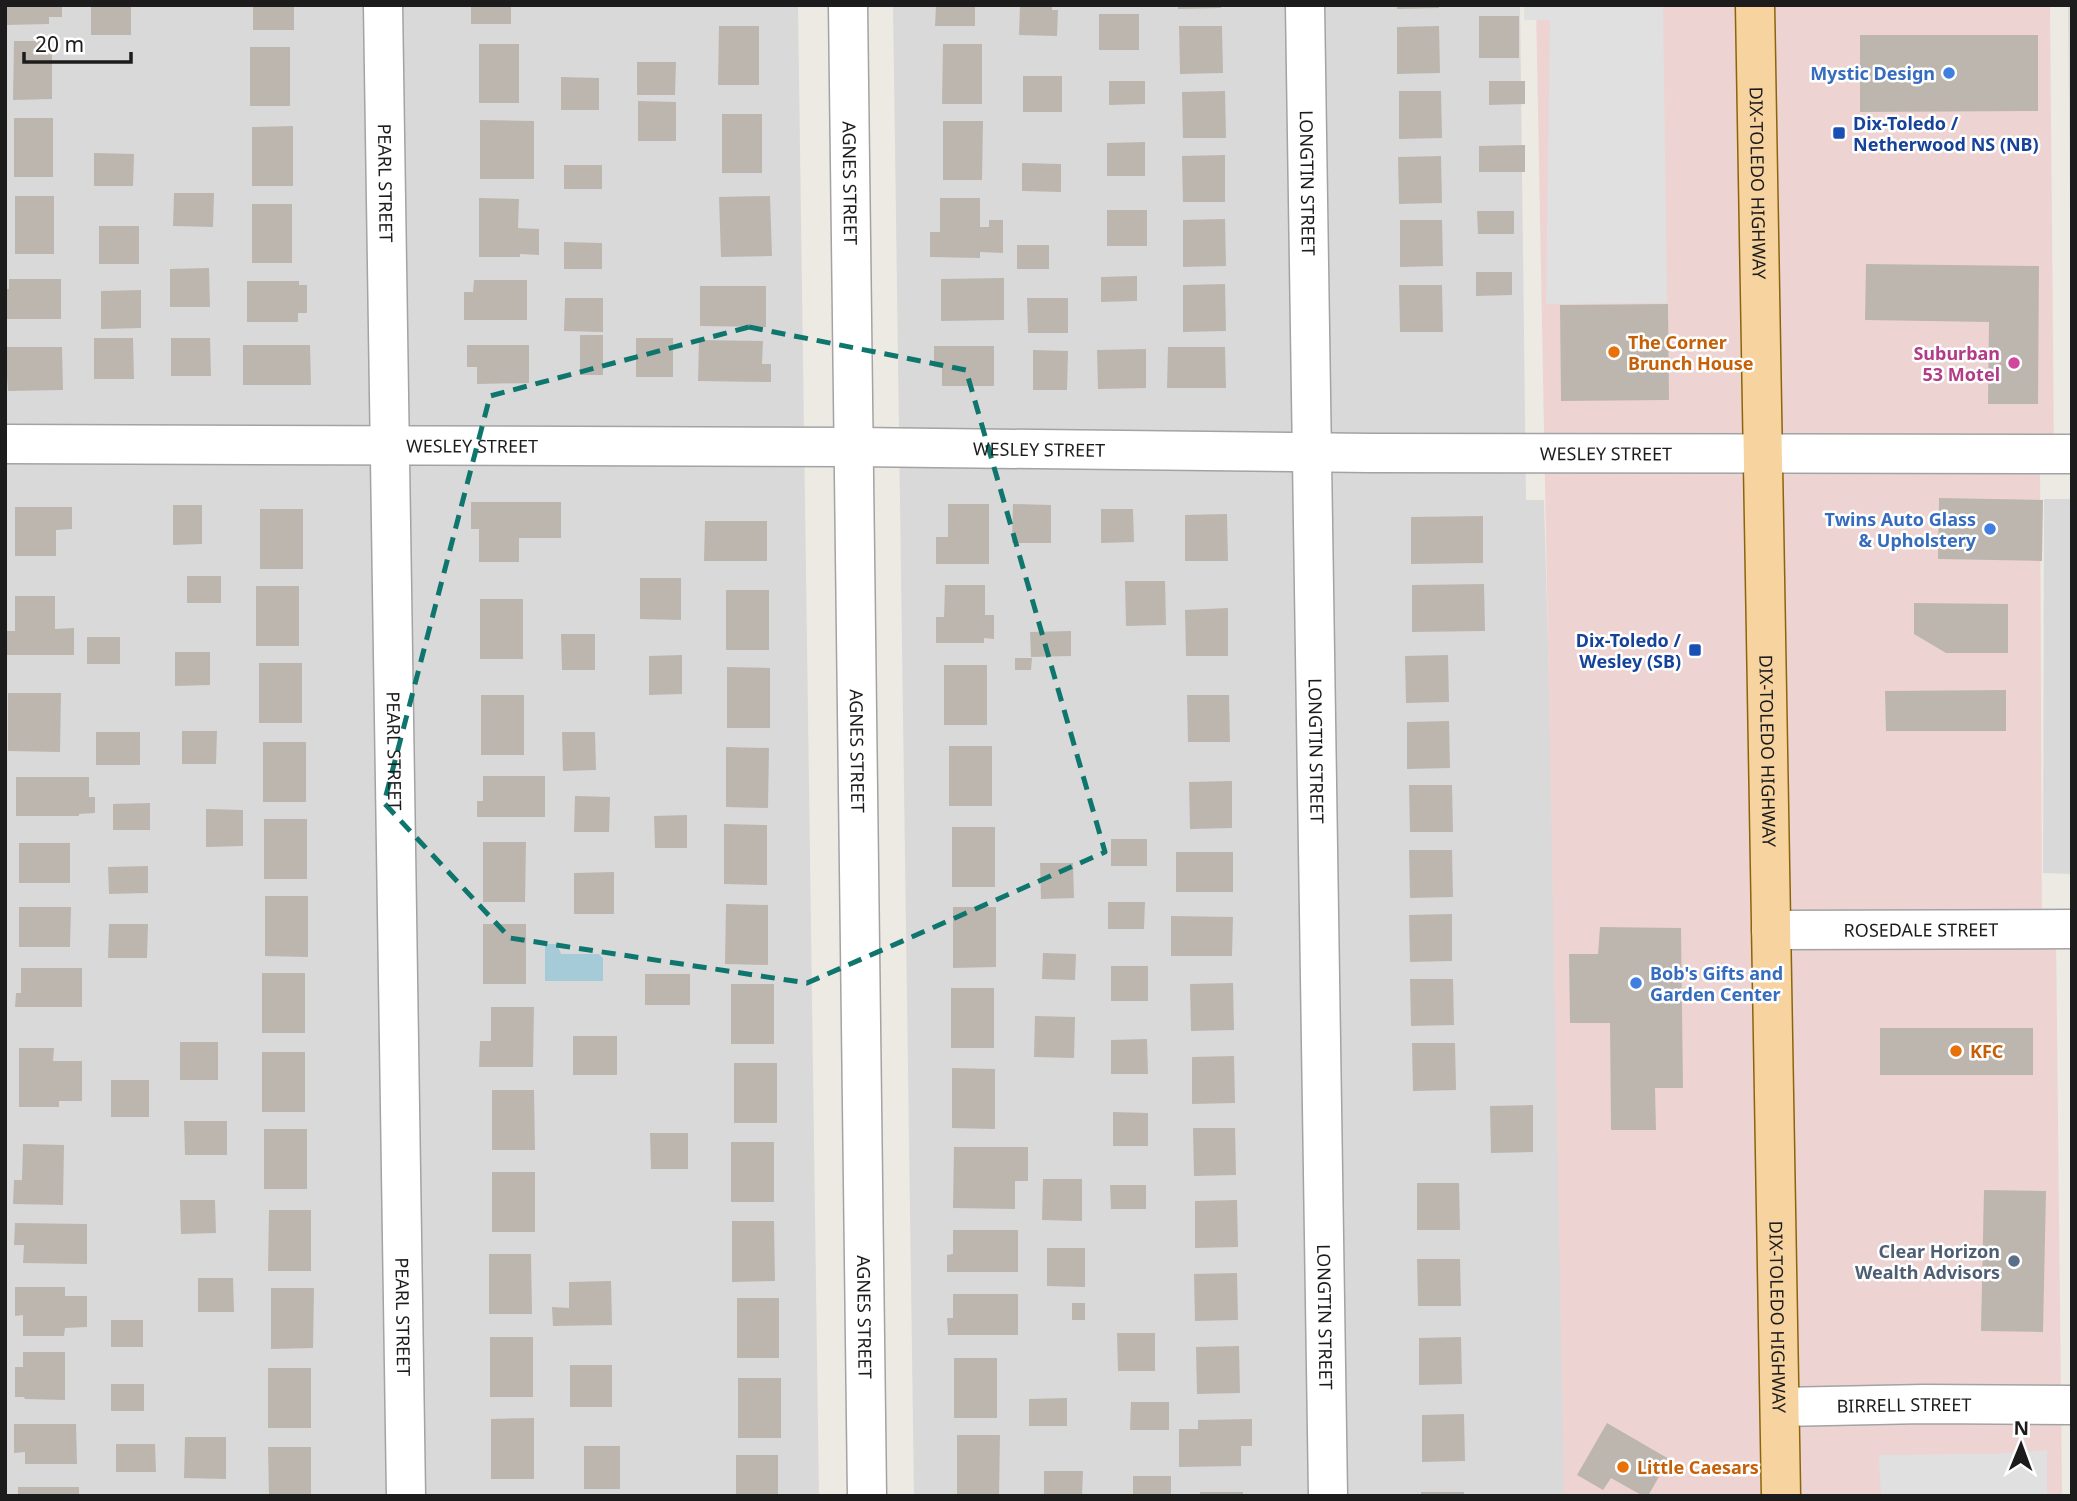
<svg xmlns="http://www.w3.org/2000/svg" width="2077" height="1501" font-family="'Noto Sans',sans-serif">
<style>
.residential{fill:#dad9d9}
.commercial{fill:#edd4d2}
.parking{fill:#e0e0e0}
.water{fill:#a5cbd9}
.building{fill:#bdb6af}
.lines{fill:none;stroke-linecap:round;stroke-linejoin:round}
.street-casing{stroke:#a3a3a3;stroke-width:41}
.primary-casing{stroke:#8c6508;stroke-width:41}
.street{stroke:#fff;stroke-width:38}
.primary{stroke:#f6d39f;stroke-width:38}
.marked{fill:none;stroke:#0f766e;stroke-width:5;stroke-dasharray:14 9;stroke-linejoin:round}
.shop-dot{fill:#3f7fe0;stroke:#fff;stroke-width:2.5}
.transit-dot{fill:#1a4fb4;stroke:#fff;stroke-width:2.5}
.food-dot{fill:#e8710a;stroke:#fff;stroke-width:2.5}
.hotel-dot{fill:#d1479c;stroke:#fff;stroke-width:2.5}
.service-dot{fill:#5c6f8a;stroke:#fff;stroke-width:2.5}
.labels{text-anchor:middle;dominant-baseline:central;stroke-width:5;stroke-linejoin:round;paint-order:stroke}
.shop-label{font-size:18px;font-weight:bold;fill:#366cbe;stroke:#fff;text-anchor:end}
.transit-label{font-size:18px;font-weight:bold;fill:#164399;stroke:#fff;text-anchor:start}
.street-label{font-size:18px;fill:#1c1c1c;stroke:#fff}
.food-label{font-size:18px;font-weight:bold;fill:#c56008;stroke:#fff;text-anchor:start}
.hotel-label{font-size:18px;font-weight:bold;fill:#b23c85;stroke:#fff;text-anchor:end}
.service-label{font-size:18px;font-weight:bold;fill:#4e5e75;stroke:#fff;text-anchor:end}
</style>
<rect width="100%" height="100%" fill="#edeae3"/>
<g class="residential">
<polygon points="5,5 798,5 819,1496 5,1496"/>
<polygon points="893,5 1520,5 1526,500 1544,500 1572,1496 914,1496"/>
<polygon points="2068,5 2072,5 2072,429"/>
<polygon points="2044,499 2072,499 2072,874 2043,873"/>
</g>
<polygon class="commercial" points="1536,5 2050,5 2054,454 2040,454 2042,929 2056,929 2062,1496 1564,1496"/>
<g class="parking">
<polygon points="1524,5 1663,5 1667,303 1546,304 1550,20 1524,20"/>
<polygon points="2047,1450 2047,1496 1881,1496 1879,1455 1994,1454"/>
</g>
<polygon class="water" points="545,944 557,944 561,954 599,954 603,958 603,981 545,981"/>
<g class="building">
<polygon points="5,5 62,5 62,17 49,17 49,24 5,25"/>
<rect x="91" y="5" width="40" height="30"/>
<rect x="253" y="5" width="41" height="25"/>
<rect x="471" y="5" width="40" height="19"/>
<polygon points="936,5 975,5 975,26 935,26"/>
<polygon points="1020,5 1052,5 1052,10 1058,10 1057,36 1019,35"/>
<polygon points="1178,5 1221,5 1221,8 1178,9"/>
<polygon points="1397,5 1439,5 1439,8 1397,9"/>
<rect x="1099" y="14" width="40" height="36"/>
<rect x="1479" y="16" width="40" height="42"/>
<polygon points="719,26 759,26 759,85 718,85"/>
<polygon points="1179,26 1222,26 1223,73 1180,74"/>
<polygon points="1439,26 1440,73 1397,74 1397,27"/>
<polygon points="1860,35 2038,35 2038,111 1860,112"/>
<polygon points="14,41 52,41 52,99 13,100"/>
<rect x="479" y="44" width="40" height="59"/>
<polygon points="943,44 982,44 982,104 942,104"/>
<rect x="250" y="47" width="40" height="59"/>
<polygon points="637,62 676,62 675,95 637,95"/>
<rect x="1023" y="76" width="39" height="36"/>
<polygon points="561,77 599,78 599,110 561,110"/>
<polygon points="1109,81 1145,81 1145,104 1109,105"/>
<polygon points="1489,81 1525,81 1525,104 1489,105"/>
<polygon points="1225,91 1226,138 1183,138 1182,92"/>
<polygon points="1399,91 1441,91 1442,138 1399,139"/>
<polygon points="638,101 676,102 676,141 638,141"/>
<rect x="722" y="114" width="40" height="59"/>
<rect x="14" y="118" width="39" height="59"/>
<polygon points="480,120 534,121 534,179 480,179"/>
<polygon points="943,121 983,121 982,180 943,180"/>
<polygon points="293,126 293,186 252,186 252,127"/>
<polygon points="1145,142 1145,176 1107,176 1107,143"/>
<polygon points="1525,145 1525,172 1479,172 1479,146"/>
<polygon points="94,153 134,154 133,186 94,186"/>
<polygon points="1225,155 1225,202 1183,202 1182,156"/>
<polygon points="1441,156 1442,203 1399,204 1398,157"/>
<polygon points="1022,163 1061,164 1061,192 1022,191"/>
<rect x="564" y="165" width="38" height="24"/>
<polygon points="174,193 214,193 213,227 173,226"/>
<rect x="15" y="196" width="39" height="58"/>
<polygon points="770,196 772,256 721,257 719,197"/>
<polygon points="479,198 519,199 518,228 539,229 539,255 520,254 520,257 479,257"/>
<polygon points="940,198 980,198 980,227 989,227 989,220 1003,220 1003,253 980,252 980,258 930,257 930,232 940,232"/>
<rect x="252" y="204" width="40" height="59"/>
<rect x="1107" y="210" width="40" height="36"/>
<polygon points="1477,211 1514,211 1514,234 1478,234"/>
<polygon points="1225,219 1226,266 1183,267 1183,220"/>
<polygon points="1400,220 1442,220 1443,266 1400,267"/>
<rect x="99" y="226" width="40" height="38"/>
<polygon points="564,242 602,243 602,269 564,269"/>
<rect x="1017" y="245" width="32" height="24"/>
<polygon points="1866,264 2039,266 2038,404 1988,404 1989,322 1865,320"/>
<polygon points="209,268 210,307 170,307 170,269"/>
<polygon points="1476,272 1512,272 1512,295 1476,296"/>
<polygon points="1137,276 1137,301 1101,302 1101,277"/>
<polygon points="1004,278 1004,320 941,321 941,279"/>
<polygon points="9,279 61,279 61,319 5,319 5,289 9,289"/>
<polygon points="474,280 527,280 527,320 464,320 464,292 473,292"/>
<polygon points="247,281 299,281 299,285 307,285 307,313 298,313 298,322 247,322"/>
<polygon points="1225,284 1226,331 1183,332 1183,285"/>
<polygon points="1399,285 1442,285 1443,332 1400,332"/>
<polygon points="700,286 766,286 766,327 700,326"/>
<polygon points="141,290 141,328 101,329 101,291"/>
<polygon points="565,298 603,298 603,332 564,331"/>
<polygon points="1027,298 1068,298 1068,333 1028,333"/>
<polygon points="1668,304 1669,400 1561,401 1560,305"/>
<rect x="580" y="335" width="23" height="40"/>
<polygon points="94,338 133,338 134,379 94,379"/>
<polygon points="171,338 210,338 211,376 171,376"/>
<rect x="636" y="338" width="37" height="39"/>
<polygon points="699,340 763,341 762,364 771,364 771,382 698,381"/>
<polygon points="243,345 310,345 311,385 243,385"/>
<polygon points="467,345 529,345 529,383 477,384 477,367 467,367"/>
<polygon points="934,346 994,346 994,386 942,386 942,368 934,367"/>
<polygon points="5,347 62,347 63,390 8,391"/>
<polygon points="1168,347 1225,347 1226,388 1167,388"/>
<polygon points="1146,349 1146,388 1098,389 1097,350"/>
<polygon points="1033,350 1068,351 1067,390 1033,390"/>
<polygon points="1939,498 2043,500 2042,561 1938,559"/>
<polygon points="471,502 561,502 561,538 519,538 519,562 479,562 479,529 471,529"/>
<polygon points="948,504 989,504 989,564 936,564 936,537 948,537"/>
<polygon points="1013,504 1051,505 1051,543 1012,543"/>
<polygon points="173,505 202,505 202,544 173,545"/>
<polygon points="15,507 72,507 72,529 56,530 56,556 15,556"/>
<rect x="260" y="509" width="43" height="60"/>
<polygon points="1101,509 1133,509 1134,542 1101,543"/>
<polygon points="1227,514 1228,561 1185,561 1185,515"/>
<polygon points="1483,516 1483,563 1411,564 1411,517"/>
<polygon points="705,521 767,521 767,561 704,561"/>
<rect x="187" y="576" width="34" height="27"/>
<polygon points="640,578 681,578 681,620 640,619"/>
<polygon points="1125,581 1165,581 1166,625 1126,626"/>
<polygon points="1484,584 1485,631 1412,632 1412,585"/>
<polygon points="945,585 985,585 985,615 994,615 994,639 984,638 984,643 936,643 936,617 944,617"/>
<rect x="256" y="586" width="43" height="60"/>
<rect x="726" y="590" width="43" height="60"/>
<polygon points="15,596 55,596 55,629 74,628 74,655 6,655 6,631 15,631"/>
<rect x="480" y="599" width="43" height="60"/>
<polygon points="1914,603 2008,604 2008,653 1946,653 1914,634"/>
<polygon points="1228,608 1228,656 1186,656 1185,610"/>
<polygon points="1071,631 1071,656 1031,657 1030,632"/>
<polygon points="561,634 595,634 595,670 562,670"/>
<rect x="87" y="637" width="33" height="27"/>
<polygon points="175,652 210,652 210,685 175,686"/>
<polygon points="682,655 682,694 649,695 649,656"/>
<polygon points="1448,655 1449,702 1406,703 1405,656"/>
<polygon points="1015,658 1032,658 1031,670 1015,670"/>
<rect x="259" y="663" width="43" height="60"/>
<rect x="944" y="665" width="43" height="60"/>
<polygon points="727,667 770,668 770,728 727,728"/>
<polygon points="2006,690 2006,731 1886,731 1885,691"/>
<polygon points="8,693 61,693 60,752 8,751"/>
<rect x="481" y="695" width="43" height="60"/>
<polygon points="1187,695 1229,695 1230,742 1188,742"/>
<polygon points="1449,721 1450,768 1407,769 1407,722"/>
<polygon points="182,731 217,731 216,764 182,764"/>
<rect x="96" y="732" width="44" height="33"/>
<polygon points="562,732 595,732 596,770 563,771"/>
<rect x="263" y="742" width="43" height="60"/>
<rect x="949" y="746" width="43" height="60"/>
<polygon points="726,747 769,748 768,808 726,807"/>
<polygon points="483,776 545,776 545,817 477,817 477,801 483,801"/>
<polygon points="16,777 89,777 89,797 95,797 95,813 79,814 79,816 16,816"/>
<polygon points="1232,781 1232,828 1190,829 1189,782"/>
<polygon points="1409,785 1452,785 1453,832 1410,832"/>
<polygon points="575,796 610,797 609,832 574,832"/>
<polygon points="150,803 150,830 113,830 113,804"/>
<polygon points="206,809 243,810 243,846 206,847"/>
<polygon points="687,815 687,848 655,848 654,816"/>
<rect x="264" y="819" width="43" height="60"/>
<polygon points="724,824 767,825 767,885 724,884"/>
<rect x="952" y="827" width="43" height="60"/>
<rect x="1111" y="839" width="36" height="27"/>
<polygon points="483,842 526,842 525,902 483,902"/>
<rect x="19" y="843" width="51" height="40"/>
<polygon points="1409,850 1452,850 1453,897 1410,898"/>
<rect x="1176" y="852" width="57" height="40"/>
<polygon points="1040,863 1073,863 1074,898 1041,899"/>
<polygon points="148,866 148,893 109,894 108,867"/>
<polygon points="614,872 614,914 574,914 574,873"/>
<polygon points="265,896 308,896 308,957 265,956"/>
<polygon points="1108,902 1145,902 1144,929 1108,929"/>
<polygon points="726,904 768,905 768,965 725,964"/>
<polygon points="19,907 71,907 70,947 19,947"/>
<polygon points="953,907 996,907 996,967 953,968"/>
<polygon points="1452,914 1452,961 1410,962 1409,915"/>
<polygon points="1171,916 1233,917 1232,956 1171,956"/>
<polygon points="109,924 148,924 147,958 108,958"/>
<rect x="483" y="924" width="43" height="60"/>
<polygon points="1600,927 1681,928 1683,1088 1655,1088 1656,1130 1611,1130 1610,1023 1570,1023 1569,954 1598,954"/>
<polygon points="1043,953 1076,954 1075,980 1042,979"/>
<rect x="1111" y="966" width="37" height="35"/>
<polygon points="21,968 82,968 82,1007 15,1007 16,993 21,993"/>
<rect x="262" y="973" width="43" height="60"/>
<rect x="645" y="974" width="45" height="31"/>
<polygon points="1410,979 1453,979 1454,1025 1411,1026"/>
<polygon points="1233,983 1234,1030 1191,1031 1190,984"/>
<rect x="731" y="984" width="43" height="60"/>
<rect x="951" y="988" width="43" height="60"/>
<polygon points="491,1007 534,1007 533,1067 479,1067 480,1041 491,1041"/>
<polygon points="1035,1016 1075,1017 1074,1058 1034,1057"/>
<rect x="1880" y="1028" width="153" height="47"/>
<rect x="573" y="1036" width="44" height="39"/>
<polygon points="1147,1039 1148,1074 1111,1074 1111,1040"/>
<rect x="180" y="1042" width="38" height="38"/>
<polygon points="1412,1043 1455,1043 1456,1090 1413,1091"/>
<polygon points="19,1048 54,1048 53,1061 82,1061 82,1101 59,1101 59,1107 19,1107"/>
<rect x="262" y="1052" width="43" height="60"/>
<polygon points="1234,1056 1235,1103 1192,1104 1192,1057"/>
<rect x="734" y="1063" width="43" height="60"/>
<polygon points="952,1068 995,1069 995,1129 952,1128"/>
<rect x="111" y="1080" width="38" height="37"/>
<polygon points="492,1090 534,1090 535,1150 492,1150"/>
<polygon points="1533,1105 1533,1152 1491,1153 1490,1106"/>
<polygon points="1113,1112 1148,1113 1148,1146 1113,1146"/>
<polygon points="184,1121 227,1121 227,1155 185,1155"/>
<polygon points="1193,1128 1235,1128 1236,1175 1194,1176"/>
<rect x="264" y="1129" width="43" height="60"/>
<polygon points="650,1133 688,1133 688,1169 651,1169"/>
<rect x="731" y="1142" width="43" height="60"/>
<polygon points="23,1144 64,1145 63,1205 13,1204 14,1180 22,1180"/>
<polygon points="954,1147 1028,1147 1028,1181 1015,1181 1015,1209 953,1208"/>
<rect x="492" y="1172" width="43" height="60"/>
<polygon points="1043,1179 1082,1179 1082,1221 1042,1220"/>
<polygon points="1417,1183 1459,1183 1460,1230 1417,1230"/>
<polygon points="1110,1185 1146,1185 1146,1209 1111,1209"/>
<polygon points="1984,1190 2046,1191 2043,1332 1981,1331"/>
<polygon points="180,1200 215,1200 216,1233 181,1234"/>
<polygon points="1237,1200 1238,1247 1195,1248 1195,1201"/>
<polygon points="269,1210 311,1210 311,1271 268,1271"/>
<polygon points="732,1221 774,1221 775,1281 732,1282"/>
<polygon points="15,1223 87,1224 87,1264 23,1263 24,1245 14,1245"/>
<polygon points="953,1230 1018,1230 1018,1272 947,1272 947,1255 953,1254"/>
<polygon points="1047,1248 1085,1248 1085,1287 1047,1286"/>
<polygon points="489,1254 531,1254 532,1314 489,1314"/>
<polygon points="1417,1259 1460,1259 1461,1306 1418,1306"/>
<polygon points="1237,1273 1238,1320 1195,1321 1194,1274"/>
<polygon points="198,1278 233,1278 234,1312 198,1312"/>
<polygon points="611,1281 612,1325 553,1326 552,1307 569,1308 569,1282"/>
<polygon points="15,1287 65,1287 65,1296 87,1296 87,1327 65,1328 64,1336 23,1336 23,1315 15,1316"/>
<polygon points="271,1288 314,1288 313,1348 271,1349"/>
<polygon points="953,1294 1018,1294 1018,1335 948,1335 947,1318 953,1318"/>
<rect x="737" y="1298" width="42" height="60"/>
<rect x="1072" y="1303" width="13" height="17"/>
<rect x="111" y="1320" width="32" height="27"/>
<polygon points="1117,1333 1155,1333 1155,1371 1118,1371"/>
<rect x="490" y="1337" width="43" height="60"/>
<polygon points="1461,1337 1462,1384 1419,1385 1419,1338"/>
<polygon points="1239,1346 1240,1393 1197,1394 1196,1347"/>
<polygon points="23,1352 65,1352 65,1400 25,1399 24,1397 15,1397 15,1367 23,1367"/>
<rect x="954" y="1358" width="43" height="60"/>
<rect x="570" y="1365" width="42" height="42"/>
<rect x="268" y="1368" width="43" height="60"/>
<rect x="738" y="1378" width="43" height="60"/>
<rect x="111" y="1384" width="33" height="27"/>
<polygon points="1067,1398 1067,1426 1029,1426 1029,1399"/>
<polygon points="1131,1402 1169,1402 1169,1430 1130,1430"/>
<polygon points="1464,1414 1465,1461 1422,1462 1422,1415"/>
<polygon points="534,1418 534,1479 491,1479 491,1419"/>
<polygon points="1252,1419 1252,1446 1241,1446 1241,1466 1179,1467 1179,1429 1198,1429 1198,1420"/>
<polygon points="1607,1423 1669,1459 1648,1496 1643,1496 1611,1478 1603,1490 1577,1475"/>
<polygon points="14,1424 76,1424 77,1464 25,1464 25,1452 14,1453"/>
<polygon points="957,1435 1000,1435 999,1496 957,1495"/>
<polygon points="185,1437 226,1437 226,1479 184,1478"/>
<polygon points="116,1444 155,1444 156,1472 116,1472"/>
<rect x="584" y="1446" width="36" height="43"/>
<polygon points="268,1447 311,1447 311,1496 269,1496"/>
<rect x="736" y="1455" width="42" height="41"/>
<polygon points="1044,1471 1083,1471 1082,1496 1044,1496"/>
<rect x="1133" y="1476" width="38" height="20"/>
<rect x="18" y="1487" width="61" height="9"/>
<rect x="1200" y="1492" width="43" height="4"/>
<rect x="1421" y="1492" width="43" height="4"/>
</g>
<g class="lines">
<defs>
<g id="street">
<path id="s1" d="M383,5L406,1496"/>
<path id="s2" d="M848,5L867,1496"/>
<path id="s3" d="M1305,5L1328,1496"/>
<path id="s4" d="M5,444L856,447L1369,453L2072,454"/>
<path id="s5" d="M1771,930L2072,929"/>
<path id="s6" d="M1780,1407L1924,1404L2072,1405"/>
</g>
<g id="primary">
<path id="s7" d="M1755,5L1781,1496"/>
</g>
</defs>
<use href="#street" class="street-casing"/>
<use href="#primary" class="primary-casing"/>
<use href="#street" class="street"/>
<use href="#primary" class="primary"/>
</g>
<path class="marked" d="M749,327L966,370L1105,852L807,983L510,938L384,803L490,396Z"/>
<g class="shop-dot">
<circle cx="1949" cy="73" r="7"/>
<circle cx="1990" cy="529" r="7"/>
<circle cx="1636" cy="983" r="7"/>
</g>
<g class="transit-dot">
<rect x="1832" y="126" width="14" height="14" rx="3.5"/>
<rect x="1688" y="643" width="14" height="14" rx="3.5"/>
</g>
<g class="food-dot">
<circle cx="1614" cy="352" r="7"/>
<circle cx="1956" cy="1051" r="7"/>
<circle cx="1623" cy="1467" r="7"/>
</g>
<circle class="hotel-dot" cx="2014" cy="363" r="7"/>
<circle class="service-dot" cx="2014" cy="1261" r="7"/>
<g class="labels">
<g class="shop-label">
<text x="1935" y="73">Mystic Design</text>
<text x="1976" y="519">Twins Auto Glass<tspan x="1976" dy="21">&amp; Upholstery</tspan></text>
<text x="1650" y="973" text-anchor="start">Bob's Gifts and<tspan x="1650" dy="21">Garden Center</tspan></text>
</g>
<g class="transit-label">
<text x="1853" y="123">Dix-Toledo /<tspan x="1853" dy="21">Netherwood NS (NB)</tspan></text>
<text x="1681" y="640" text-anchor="end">Dix-Toledo /<tspan x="1681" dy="21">Wesley (SB)</tspan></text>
</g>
<g class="street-label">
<text stroke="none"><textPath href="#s1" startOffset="178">PEARL STREET</textPath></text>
<text stroke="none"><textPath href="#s2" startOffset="178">AGNES STREET</textPath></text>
<text stroke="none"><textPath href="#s3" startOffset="178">LONGTIN STREET</textPath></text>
<text stroke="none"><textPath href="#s7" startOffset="178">DIX-TOLEDO HIGHWAY</textPath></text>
<text stroke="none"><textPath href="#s4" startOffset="467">WESLEY STREET</textPath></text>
<text stroke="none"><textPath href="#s4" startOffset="1034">WESLEY STREET</textPath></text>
<text stroke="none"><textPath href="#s4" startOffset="1601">WESLEY STREET</textPath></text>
<text stroke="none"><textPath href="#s2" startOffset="746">AGNES STREET</textPath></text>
<text stroke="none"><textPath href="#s3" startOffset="746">LONGTIN STREET</textPath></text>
<text stroke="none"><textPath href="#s1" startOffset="746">PEARL STREET</textPath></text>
<text stroke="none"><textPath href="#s7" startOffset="746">DIX-TOLEDO HIGHWAY</textPath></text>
<text stroke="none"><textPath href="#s5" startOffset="150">ROSEDALE STREET</textPath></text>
<text stroke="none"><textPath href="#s1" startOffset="1312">PEARL STREET</textPath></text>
<text stroke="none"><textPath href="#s2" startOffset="1312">AGNES STREET</textPath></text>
<text stroke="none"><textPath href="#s3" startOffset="1312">LONGTIN STREET</textPath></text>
<text stroke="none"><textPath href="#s7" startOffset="1312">DIX-TOLEDO HIGHWAY</textPath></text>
<text stroke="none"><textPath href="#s6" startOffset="124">BIRRELL STREET</textPath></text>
</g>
<g class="food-label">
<text x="1628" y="342">The Corner<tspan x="1628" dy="21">Brunch House</tspan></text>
<text x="1970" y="1051">KFC</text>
<text x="1637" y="1467">Little Caesars</text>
</g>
<g class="hotel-label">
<text x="2000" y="353">Suburban<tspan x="2000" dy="21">53 Motel</tspan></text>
</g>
<g class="service-label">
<text x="2000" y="1251">Clear Horizon<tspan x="2000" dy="21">Wealth Advisors</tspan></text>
</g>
</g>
<rect width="2077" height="1501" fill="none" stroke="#1c1c1c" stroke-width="14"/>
<g transform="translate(2021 1445) rotate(1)" stroke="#ffffff" stroke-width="5" paint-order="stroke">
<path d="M0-5L12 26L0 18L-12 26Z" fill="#1c1c1c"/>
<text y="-10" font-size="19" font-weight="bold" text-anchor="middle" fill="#1c1c1c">N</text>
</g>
<path d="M24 52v10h107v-10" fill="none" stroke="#1c1c1c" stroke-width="3.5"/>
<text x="35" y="52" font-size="21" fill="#1c1c1c" stroke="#ffffff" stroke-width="5" paint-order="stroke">20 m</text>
</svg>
